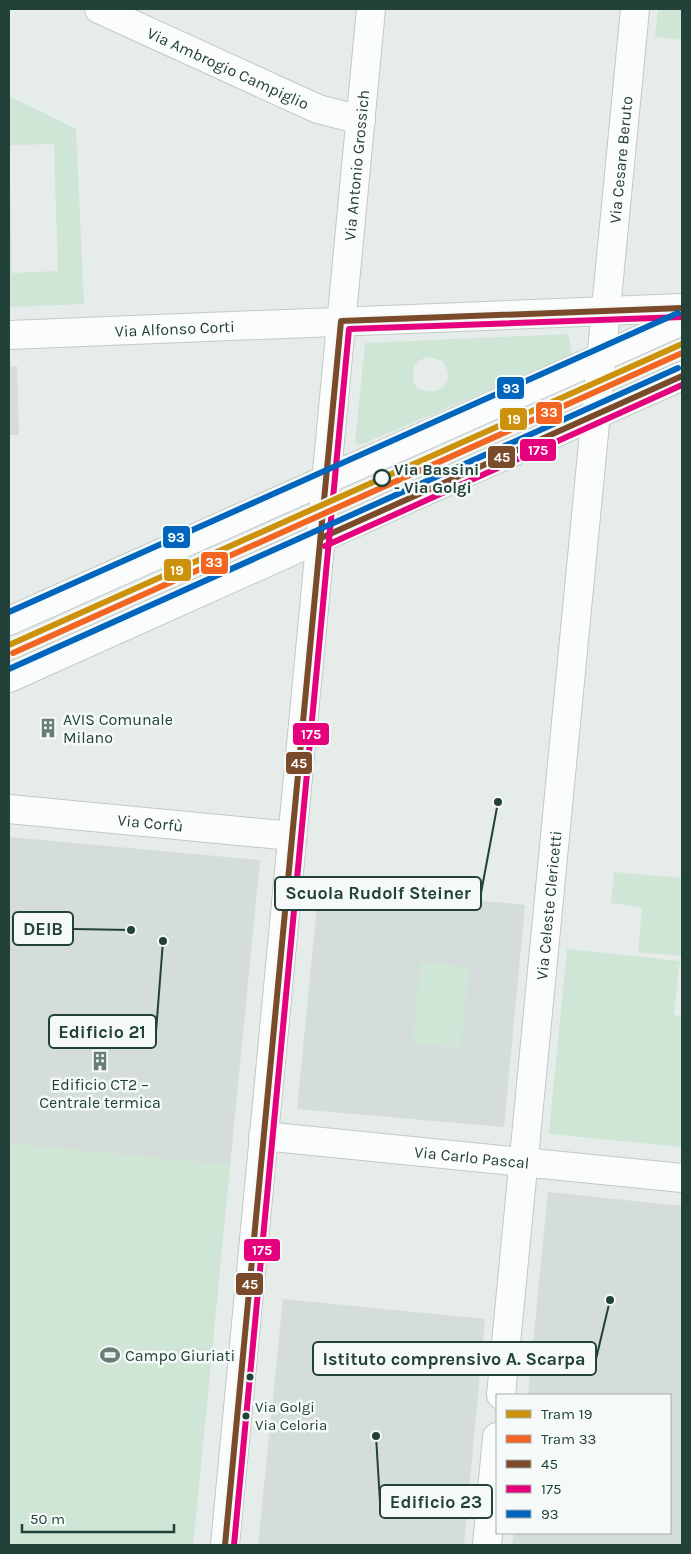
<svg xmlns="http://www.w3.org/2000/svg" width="691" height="1554" font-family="Karla,sans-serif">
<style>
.built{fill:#d4ddd9}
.green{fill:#cfe5d6;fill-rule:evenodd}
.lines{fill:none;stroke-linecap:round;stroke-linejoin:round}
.minor-casing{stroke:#c3c9c6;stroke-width:30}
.minor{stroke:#fbfcfc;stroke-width:28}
.bus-1-casing{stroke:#f5faf8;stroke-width:10}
.bus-2-casing{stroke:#f5faf8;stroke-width:10}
.bus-3-casing{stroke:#f5faf8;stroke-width:10}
.bus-1{stroke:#7a4b2a;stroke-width:6}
.bus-2{stroke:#e5007d;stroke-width:6}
.bus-3{stroke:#0065bd;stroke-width:6}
.tram-1-casing{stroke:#f5faf8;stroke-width:10}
.tram-2-casing{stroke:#f5faf8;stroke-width:10}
.tram-1{stroke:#cc920b;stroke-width:6}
.tram-2{stroke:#f26522;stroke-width:6}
.stop-dot{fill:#f5faf8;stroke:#224139;stroke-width:2.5}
.bus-dot{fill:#224139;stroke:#f5faf8;stroke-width:2}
.labels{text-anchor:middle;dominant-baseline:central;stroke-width:5;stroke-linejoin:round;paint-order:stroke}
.bus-label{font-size:15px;fill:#224139;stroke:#f5faf8;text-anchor:start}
.street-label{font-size:16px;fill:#224139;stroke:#f5faf8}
.stop-label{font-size:16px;font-weight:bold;fill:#224139;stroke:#f5faf8;text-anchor:start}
.poi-label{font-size:16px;fill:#224139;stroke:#f5faf8;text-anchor:start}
.leader{fill:none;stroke:#224139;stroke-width:2}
.callout-dot{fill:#224139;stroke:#f5faf8;stroke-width:2}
.callout{fill:#f5faf8;stroke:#224139;stroke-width:2}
.callout-label{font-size:18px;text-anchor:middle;font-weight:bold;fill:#224139}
.line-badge{stroke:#f5faf8;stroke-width:2}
.badge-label{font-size:14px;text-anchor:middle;font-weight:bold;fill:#fff}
</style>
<rect width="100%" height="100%" fill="#e6ece9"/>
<g class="built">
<polygon points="17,366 19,435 9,435 9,367"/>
<polygon points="9,837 260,860 193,1545 9,1545"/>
<polygon points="319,885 525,905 504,1127 297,1109"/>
<polygon points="548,1192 682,1206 682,1545 512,1545 514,1533 670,1533 670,1395 528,1395"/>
<polygon points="283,1299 485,1319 464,1545 258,1545"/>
</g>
<g class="green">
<polygon points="658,9 682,9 682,40 655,37"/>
<path d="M9,96L76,129L84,304L9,307ZM54,144L58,271L12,273L9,145Z"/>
<path d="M568,334L572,353L568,357L360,445L355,442L365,343ZM428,357L442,361C466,392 410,405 413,373C414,363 420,359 428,357Z"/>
<polygon points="614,872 682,878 682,956 638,952 642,907 611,903"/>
<polygon points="567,949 680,961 674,1015 682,1016 682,1147 549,1134"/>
<polygon points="421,962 469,967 461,1048 412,1043"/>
<polygon points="9,1143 230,1165 193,1545 9,1545"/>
</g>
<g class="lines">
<defs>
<g id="minor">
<path id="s1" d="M99,9L318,109L361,120"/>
<path id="s2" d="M9,335L682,308"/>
<polyline points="9,621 682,321"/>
<polyline points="9,678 682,376"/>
<path id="s3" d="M9,809L292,836"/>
<path id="s4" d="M263,1136L682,1178"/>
<path id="s5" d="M501,1395L635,9"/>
<path id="s6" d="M225,1545L371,9"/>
<polyline points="487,1545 497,1437"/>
</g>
</defs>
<use href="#minor" class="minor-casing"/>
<use href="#minor" class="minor"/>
<defs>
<g id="bus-1">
<polyline points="321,538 682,376"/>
<polyline points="225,1545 341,321 682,308"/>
</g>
<g id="bus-2">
<polyline points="325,546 682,385"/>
<polyline points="234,1545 349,329 682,317"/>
</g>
<g id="bus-3">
<polyline points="9,612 678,313"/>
<polyline points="9,669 678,368"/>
</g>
</defs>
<use href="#bus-1" class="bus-1-casing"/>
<use href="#bus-2" class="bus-2-casing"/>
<use href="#bus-3" class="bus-3-casing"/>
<use href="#bus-1" class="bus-1"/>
<use href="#bus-2" class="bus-2"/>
<use href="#bus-3" class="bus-3"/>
<defs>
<polyline id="tram-1" points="9,645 682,344"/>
<polyline id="tram-2" points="13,653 682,353"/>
</defs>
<use href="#tram-1" class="tram-1-casing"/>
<use href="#tram-2" class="tram-2-casing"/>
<use href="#tram-1" class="tram-1"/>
<use href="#tram-2" class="tram-2"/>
</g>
<defs>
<symbol id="building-bare" viewBox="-9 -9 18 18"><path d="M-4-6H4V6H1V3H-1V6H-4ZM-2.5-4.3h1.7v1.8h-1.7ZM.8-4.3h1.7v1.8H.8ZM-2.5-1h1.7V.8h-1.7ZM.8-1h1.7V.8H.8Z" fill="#677d77" stroke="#f5faf8" stroke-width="2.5" paint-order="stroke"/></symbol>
<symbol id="stadium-bare" viewBox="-9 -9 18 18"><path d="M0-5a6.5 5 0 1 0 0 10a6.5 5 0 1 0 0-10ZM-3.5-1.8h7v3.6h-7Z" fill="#677d77" stroke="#f5faf8" stroke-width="2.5" paint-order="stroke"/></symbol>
</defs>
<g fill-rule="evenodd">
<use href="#building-bare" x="34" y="714" width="28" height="28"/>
<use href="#building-bare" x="86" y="1047" width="28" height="28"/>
<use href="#stadium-bare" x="96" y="1341" width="28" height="28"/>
</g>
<circle class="stop-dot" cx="382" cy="478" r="8"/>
<g class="bus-dot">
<circle cx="250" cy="1377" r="4.5"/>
<circle cx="246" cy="1416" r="4.5"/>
</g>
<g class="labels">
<g class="bus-label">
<text x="255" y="1407">Via Golgi<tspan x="255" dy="18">Via Celoria</tspan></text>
</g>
<g class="street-label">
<text stroke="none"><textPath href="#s1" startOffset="142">Via Ambrogio Campiglio</textPath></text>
<text stroke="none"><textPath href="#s5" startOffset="1241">Via Cesare Beruto</textPath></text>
<text stroke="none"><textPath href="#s6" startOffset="1386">Via Antonio Grossich</textPath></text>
<text stroke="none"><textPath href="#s2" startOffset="166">Via Alfonso Corti</textPath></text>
<text stroke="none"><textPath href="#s3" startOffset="142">Via Corfù</textPath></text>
<text stroke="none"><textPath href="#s5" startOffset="492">Via Celeste Clericetti</textPath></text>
<text stroke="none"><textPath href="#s4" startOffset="210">Via Carlo Pascal</textPath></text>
</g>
<g class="stop-label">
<text x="394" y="469">Via Bassini<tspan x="394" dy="18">- Via Golgi</tspan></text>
</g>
<g class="poi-label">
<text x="63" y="719">AVIS Comunale<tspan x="63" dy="18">Milano</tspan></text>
<text x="100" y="1084" text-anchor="middle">Edificio CT2 –<tspan x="100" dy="18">Centrale termica</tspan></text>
<text x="125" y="1355">Campo Giuriati</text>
</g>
</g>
<path class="leader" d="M498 802L481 893M131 930L73 929M163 941L156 1032M610 1300L596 1359M376 1436L380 1502"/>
<g class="callout-dot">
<circle cx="498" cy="802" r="5"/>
<circle cx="131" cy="930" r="5"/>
<circle cx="163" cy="941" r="5"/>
<circle cx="610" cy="1300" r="5"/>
<circle cx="376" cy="1436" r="5"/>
</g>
<g class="callout">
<rect x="275" y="877" width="206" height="33" rx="5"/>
<rect x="13" y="912" width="60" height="33" rx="5"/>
<rect x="49" y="1015" width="107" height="33" rx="5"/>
<rect x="313" y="1342" width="283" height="33" rx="5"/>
<rect x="380" y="1485" width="112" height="33" rx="5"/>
</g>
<g class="callout-label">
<text x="378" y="899">Scuola Rudolf Steiner</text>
<text x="43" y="935">DEIB</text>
<text x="102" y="1038">Edificio 21</text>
<text x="454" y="1365">Istituto comprensivo A. Scarpa</text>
<text x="436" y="1508">Edificio 23</text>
</g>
<g class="line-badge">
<rect x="496" y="376" width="29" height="24" rx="5" fill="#0065bd"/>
<rect x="535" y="401" width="28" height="24" rx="5" fill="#f26522"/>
<rect x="499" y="407" width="29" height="24" rx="5" fill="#cc920b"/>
<rect x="519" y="438" width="38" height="24" rx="5" fill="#e5007d"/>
<rect x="487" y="445" width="29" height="24" rx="5" fill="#7a4b2a"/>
<rect x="162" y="525" width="29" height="24" rx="5" fill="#0065bd"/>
<rect x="200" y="551" width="29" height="24" rx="5" fill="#f26522"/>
<rect x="163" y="558" width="29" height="24" rx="5" fill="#cc920b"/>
<rect x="292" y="722" width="38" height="24" rx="5" fill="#e5007d"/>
<rect x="285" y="751" width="28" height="24" rx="5" fill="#7a4b2a"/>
<rect x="243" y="1238" width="38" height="24" rx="5" fill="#e5007d"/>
<rect x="235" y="1272" width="29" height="24" rx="5" fill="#7a4b2a"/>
</g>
<g class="badge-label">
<text x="511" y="393">93</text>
<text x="549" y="417">33</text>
<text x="514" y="424">19</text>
<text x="538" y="455">175</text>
<text x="502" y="462">45</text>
<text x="176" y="542">93</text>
<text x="214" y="567">33</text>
<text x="177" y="575">19</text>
<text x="311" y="739">175</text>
<text x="299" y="768">45</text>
<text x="262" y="1255">175</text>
<text x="250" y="1289">45</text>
</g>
<rect width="691" height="1554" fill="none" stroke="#224139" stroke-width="20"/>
<rect x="496" y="1394" width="175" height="140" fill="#f5faf8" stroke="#a1b0ac"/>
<rect x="506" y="1410" width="25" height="8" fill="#cc920b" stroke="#a1b0ac"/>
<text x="541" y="1419" font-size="15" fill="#224139">Tram 19</text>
<rect x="506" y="1435" width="25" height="8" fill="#f26522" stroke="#a1b0ac"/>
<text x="541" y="1444" font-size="15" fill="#224139">Tram 33</text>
<rect x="506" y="1460" width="25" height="8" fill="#7a4b2a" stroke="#a1b0ac"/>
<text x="541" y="1469" font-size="15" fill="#224139">45</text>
<rect x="506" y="1485" width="25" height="8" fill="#e5007d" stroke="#a1b0ac"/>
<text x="541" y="1494" font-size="15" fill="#224139">175</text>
<rect x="506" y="1510" width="25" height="8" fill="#0065bd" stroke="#a1b0ac"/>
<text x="541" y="1519" font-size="15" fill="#224139">93</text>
<path d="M22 1524v8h152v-8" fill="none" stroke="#224139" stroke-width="2.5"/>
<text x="30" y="1524" font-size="15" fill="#224139" stroke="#f5faf8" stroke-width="4" paint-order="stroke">50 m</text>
</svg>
